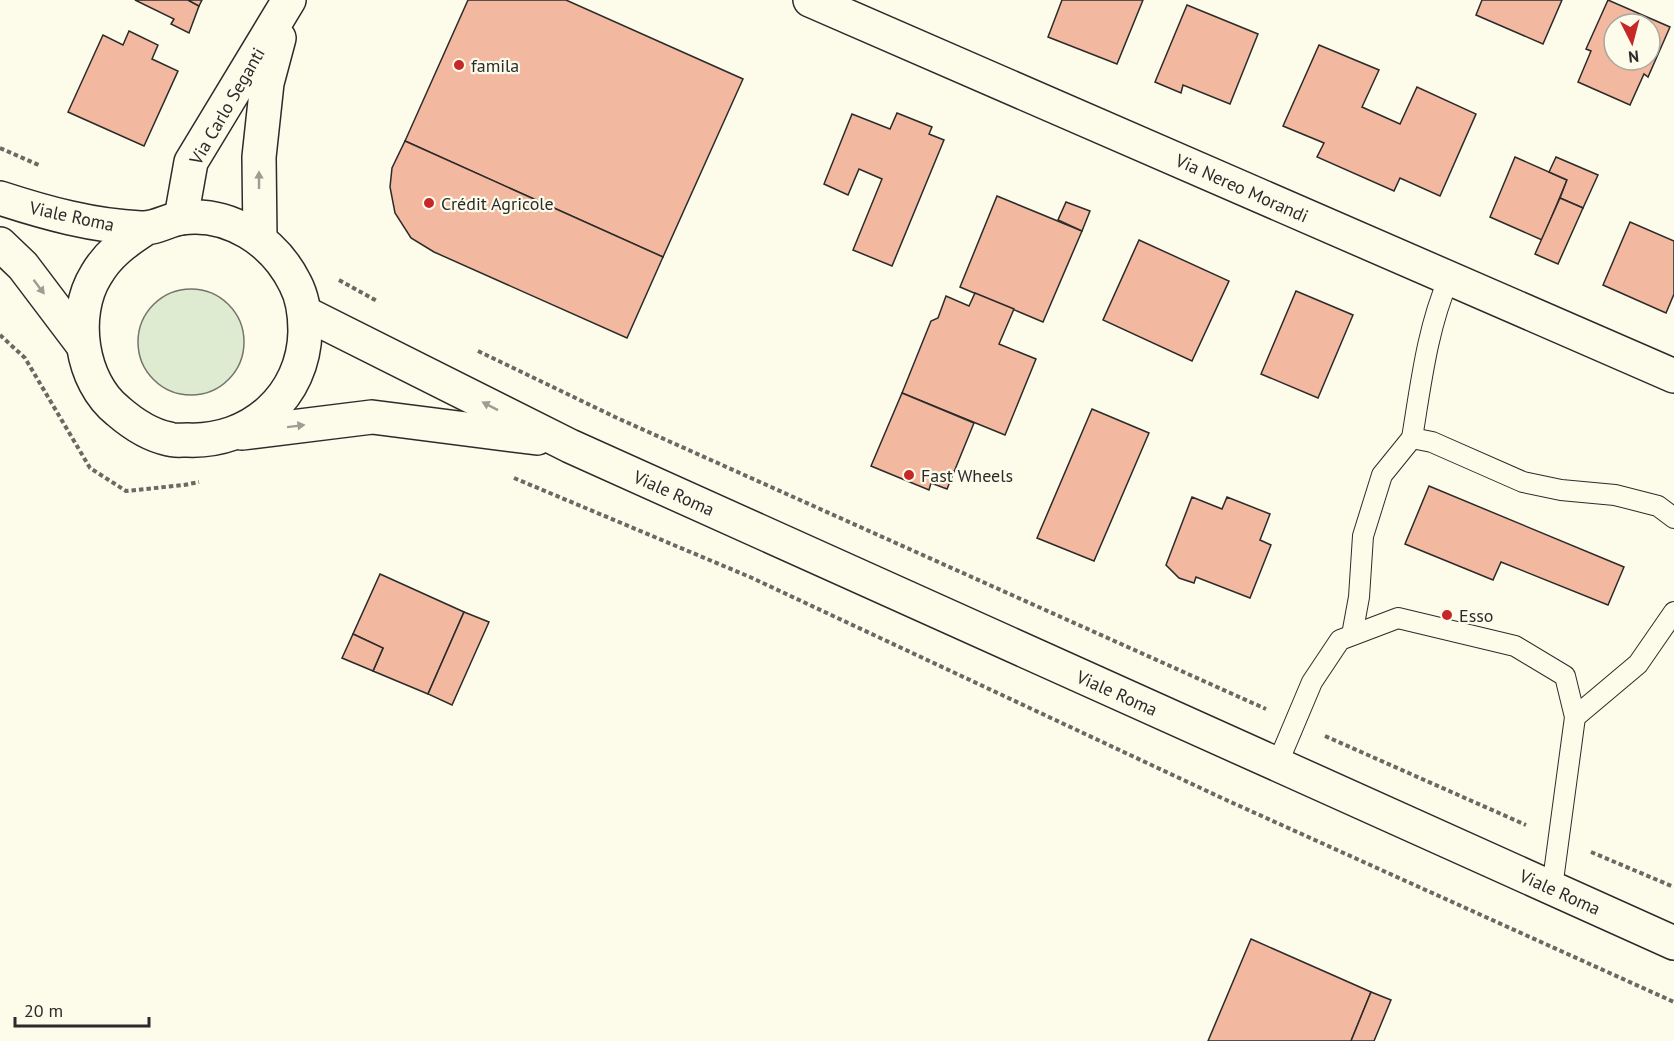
<svg xmlns="http://www.w3.org/2000/svg" width="1674" height="1041" font-family="'PT Sans',sans-serif">
<style>
.green{fill:#deebd1;stroke:#74746e;stroke-width:1.5}
.building{fill:#f2b8a0;stroke:#2b2b2b;stroke-width:1.5;fill-rule:evenodd}
.lines{fill:none;stroke-linecap:round;stroke-linejoin:round}
.lane-casing{stroke:#2b2b2b;stroke-width:22}
.street-casing{stroke:#2b2b2b;stroke-width:36}
.primary-casing{stroke:#2b2b2b;stroke-width:36}
.path{stroke:#6a6964;stroke-width:4;stroke-dasharray:4.5 3;stroke-linecap:butt}
.lane{stroke:#fdfbea;stroke-width:20}
.street{stroke:#fdfbea;stroke-width:33}
.primary{stroke:#fdfbea;stroke-width:33}
.oneway{fill:#9e9d94}
.poi-dot{fill:#c62828;stroke:#fdfbea;stroke-width:2}
.labels{text-anchor:middle;dominant-baseline:central;stroke-width:4.5;stroke-linejoin:round;paint-order:stroke}
.poi-label{font-size:18px;fill:#2b2b2b;stroke:#fdfbea;text-anchor:start}
.street-label{font-size:18px;fill:#2b2b2b;stroke:#fdfbea}
</style>
<rect width="100%" height="100%" fill="#fdfbea"/>
<circle class="green" cx="191" cy="342" r="53"/>
<g class="building">
<polygon points="135,0 188,0 199,6 189,33 171,24 174,19"/>
<polygon points="188,0 202,0 199,6"/>
<polygon points="468,0 566,0 743,79 663,257 405,141"/>
<polygon points="1062,0 1143,0 1117,64 1048,37"/>
<polygon points="1482,0 1562,0 1543,44 1476,15"/>
<path d="M1608,0L1670,27L1648,77L1644,74L1630,105L1578,82L1591,51L1586,49ZM1614,24H1650V60H1614Z"/>
<polygon points="1187,5 1258,34 1230,104 1183,85 1181,93 1155,82"/>
<polygon points="129,31 158,45 152,59 178,71 144,146 68,112 103,35 123,45"/>
<polygon points="1319,45 1379,70 1362,107 1400,124 1417,87 1476,114 1440,196 1400,178 1394,191 1317,157 1324,143 1283,126"/>
<polygon points="897,113 932,127 929,134 944,140 892,266 853,250 882,179 859,169 848,195 824,184 852,114 890,129"/>
<polygon points="405,141 663,257 627,338 434,252 411,238 395,213 390,187 392,168"/>
<polygon points="1515,157 1567,180 1542,240 1490,217"/>
<polygon points="1556,157 1598,175 1583,208 1560,198 1567,180 1549,172"/>
<polygon points="997,196 1082,231 1043,322 960,287"/>
<polygon points="1560,198 1583,208 1558,264 1535,254"/>
<polygon points="1066,202 1090,211 1082,231 1058,220"/>
<polygon points="1630,222 1674,241 1674,294 1666,313 1603,285"/>
<polygon points="1139,240 1229,281 1192,361 1103,320"/>
<polygon points="1296,291 1353,315 1318,398 1261,374"/>
<polygon points="975,293 1014,309 999,344 1036,359 1005,435 902,393 931,321 938,318 946,296 969,306"/>
<polygon points="902,393 974,423 947,489 931,483 929,490 871,466"/>
<polygon points="1092,409 1149,433 1094,561 1037,538"/>
<polygon points="1429,486 1624,567 1608,605 1501,562 1493,580 1405,544"/>
<polygon points="1192,497 1222,509 1227,497 1270,514 1260,540 1271,545 1250,598 1196,577 1194,583 1179,578 1166,565"/>
<polygon points="380,574 464,612 428,694 373,671 383,648 353,634"/>
<polygon points="464,612 489,622 452,705 428,694"/>
<polygon points="353,634 383,648 373,671 342,658"/>
<polygon points="1251,939 1371,992 1351,1041 1208,1041"/>
<polygon points="1371,992 1391,1000 1374,1041 1351,1041"/>
</g>
<g class="lines">
<defs>
<g id="lane">
<path d="M1412,438C1421,384 1427,329 1449,278"/>
<polyline points="1352,635 1359,597 1363,536 1382,475 1412,438 1432,442 1523,482 1561,490 1615,495 1658,506 1674,518"/>
<polyline points="1575,717 1638,664 1674,612"/>
<polyline points="1277,765 1312,682 1340,640 1398,618 1515,646 1565,676 1575,717 1552,888"/>
</g>
<g id="street">
<polyline points="810,0 1674,376"/>
<polyline points="181,218 191,162 289,0"/>
<polyline points="260,238 259,157 267,83 279,38"/>
</g>
<g id="primary">
<path d="M0,198C46,213 93,226 141,228C155,229 168,220 181,218C229,211 274,241 295,283C303,298 305,315 305,331C304,396 251,443 187,440C181,440 174,441 169,439C149,435 133,424 118,411C81,382 71,315 96,275C108,254 125,242 145,229"/>
<polyline points="0,244 23,266 82,344"/>
<polyline points="305,313 570,446 1674,943"/>
<polyline points="242,433 372,417 537,438"/>
</g>
</defs>
<use href="#lane" class="lane-casing"/>
<use href="#street" class="street-casing"/>
<use href="#primary" class="primary-casing"/>
<g class="path">
<polyline points="0,148 41,166"/>
<polyline points="339,280 377,301"/>
<polyline points="0,335 25,358 90,468 126,491 184,485 199,482"/>
<polyline points="478,351 615,417 1266,709"/>
<polyline points="514,478 750,577 1224,799 1674,1002"/>
<polyline points="1325,736 1526,825"/>
<polyline points="1591,852 1674,887"/>
</g>
<use href="#lane" class="lane"/>
<use href="#street" class="street"/>
<use href="#primary" class="primary"/>
</g>
<defs><path id="oneway-solid" d="M-6-.8H1V-3.2L6.5 0L1 3.2V.8H-6Z" transform="scale(1.5)"/></defs>
<g class="oneway">
<use href="#oneway-solid" transform="translate(259 180) rotate(-90)"/>
<use href="#oneway-solid" transform="translate(39 287) rotate(53)"/>
<use href="#oneway-solid" transform="translate(490 406) rotate(-153)"/>
<use href="#oneway-solid" transform="translate(296 426) rotate(-7)"/>
</g>
<g class="poi-dot">
<circle cx="459" cy="65" r="6"/>
<circle cx="429" cy="203" r="6"/>
<circle cx="909" cy="475" r="6"/>
<circle cx="1447" cy="615" r="6"/>
</g>
<g class="labels">
<g class="poi-label">
<text x="471" y="65">famila</text>
<text x="441" y="203">Crédit Agricole</text>
<text x="921" y="475">Fast Wheels</text>
<text x="1459" y="615">Esso</text>
</g>
<g class="street-label">
<text transform="translate(227 106) rotate(-60)">Via Carlo Seganti</text>
<text transform="translate(1242 188) rotate(24)">Via Nereo Morandi</text>
<text transform="translate(72 216) rotate(12)">Viale Roma</text>
<text transform="translate(674 493) rotate(24)">Viale Roma</text>
<text transform="translate(1117 693) rotate(24)">Viale Roma</text>
<text transform="translate(1560 892) rotate(24)">Viale Roma</text>
</g>
</g>
<g transform="translate(1632 42) rotate(174)"><circle r="28" fill="#fdfbea" stroke="#a9a89e" stroke-width="1.5"/>
<path d="M0-4.5L10 22L0 15L-10 22Z" fill="#c62828"/>
<text y="-9" font-size="16" font-weight="bold" text-anchor="middle" fill="#2b2b2b">N</text>
</g>
<path d="M15 1017v9h134v-9" fill="none" stroke="#2b2b2b" stroke-width="3"/>
<text x="24" y="1017" font-size="18" fill="#2b2b2b" stroke="#fdfbea" stroke-width="4.5" paint-order="stroke">20 m</text>
</svg>
